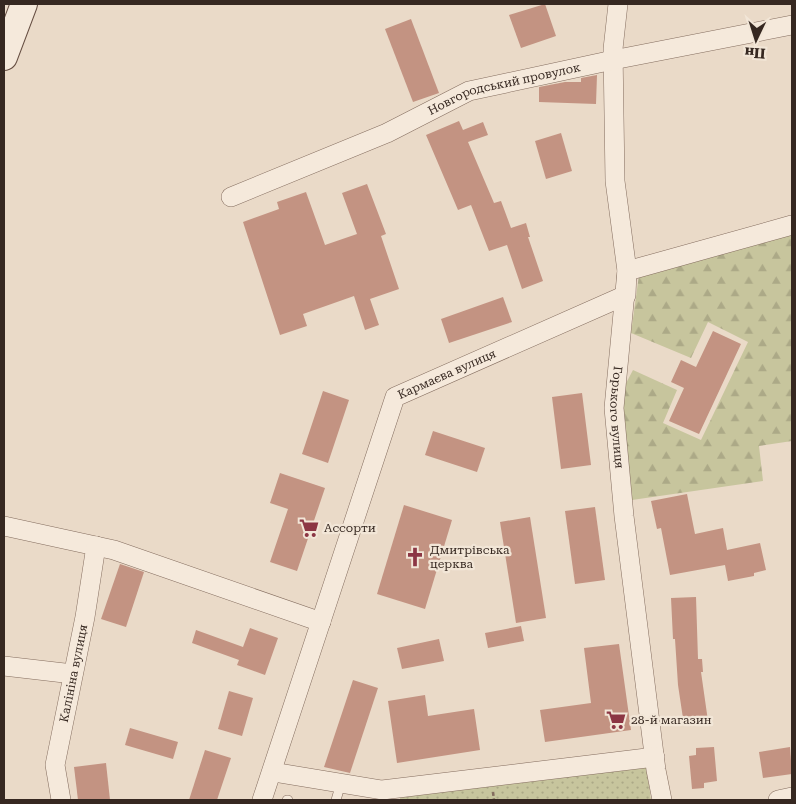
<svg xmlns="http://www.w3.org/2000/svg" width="796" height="804" font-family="'Roboto Serif',serif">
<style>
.grass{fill:url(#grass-dots)}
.forest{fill:url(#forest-firs)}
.building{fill:#c39382}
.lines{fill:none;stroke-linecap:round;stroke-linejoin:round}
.lane-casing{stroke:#846d5f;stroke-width:10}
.street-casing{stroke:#846d5f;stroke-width:20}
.secondary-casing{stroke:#664e42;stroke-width:28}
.path{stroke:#846d5f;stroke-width:2.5;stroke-dasharray:4 2.5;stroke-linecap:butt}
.lane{stroke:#f5e9db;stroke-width:9}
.street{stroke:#f5e9db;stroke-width:19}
.secondary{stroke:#f5e9db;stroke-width:26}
.labels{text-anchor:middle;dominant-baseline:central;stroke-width:4.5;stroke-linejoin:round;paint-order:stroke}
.street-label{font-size:12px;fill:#362821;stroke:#f2e6d7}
.poi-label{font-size:12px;fill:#362821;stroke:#f2e6d7;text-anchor:start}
</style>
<defs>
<pattern id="grass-dots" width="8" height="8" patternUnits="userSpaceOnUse" patternTransform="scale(1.25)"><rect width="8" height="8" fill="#c7c59d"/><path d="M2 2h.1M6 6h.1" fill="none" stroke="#aca987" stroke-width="1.8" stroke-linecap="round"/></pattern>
<pattern id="forest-firs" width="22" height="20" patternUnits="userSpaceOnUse" patternTransform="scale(1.25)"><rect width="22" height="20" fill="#c7c59d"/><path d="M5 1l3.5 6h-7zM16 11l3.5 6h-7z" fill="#aca987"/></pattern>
</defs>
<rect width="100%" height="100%" fill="#eadac8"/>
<polygon class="grass" points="646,763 651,800 400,800 400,795"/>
<polygon class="forest" points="792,233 792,441 759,446 763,481 632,500 624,437 624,387 633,370 677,390 663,423 701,440 748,342 708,322 691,358 631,333 639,275"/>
<g class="building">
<polygon points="545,4 556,36 521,48 509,15"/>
<polygon points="411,19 439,93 413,102 385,29"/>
<polygon points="597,75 596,104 539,102 539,87 565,82 581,82 581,78"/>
<polygon points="459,121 463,130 483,122 488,135 468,142 494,203 501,201 511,228 526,223 530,237 528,237 543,281 522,289 507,245 489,251 471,205 458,210 426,135"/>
<polygon points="561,133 572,171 546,179 535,141"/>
<polygon points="367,184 386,234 381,236 399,289 370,299 379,325 365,330 354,296 303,314 307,326 280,335 243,222 279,209 277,202 306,192 325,245 357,234 342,193"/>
<polygon points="503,297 512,322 449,343 441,319"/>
<polygon points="713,331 741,344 699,434 669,421 684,388 671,382 681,360 696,367"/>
<polygon points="323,391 349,400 328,463 302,454"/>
<polygon points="582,393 591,465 561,469 552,397"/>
<polygon points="433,431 485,448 477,472 425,455"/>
<polygon points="280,473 325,488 297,571 270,562 288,509 270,503"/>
<polygon points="687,494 695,534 723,528 727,550 760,543 766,570 754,573 754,576 728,581 725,565 670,575 661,528 657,529 651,501"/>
<polygon points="404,505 452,520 425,609 377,594"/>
<polygon points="595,507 605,580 575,584 565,511"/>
<polygon points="530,517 546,618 516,623 500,522"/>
<polygon points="120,564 144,572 126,627 101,619"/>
<polygon points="696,597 698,659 702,659 703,672 701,672 708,721 684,725 678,685 675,639 673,639 671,598"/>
<polygon points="521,626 524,641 488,648 485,633"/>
<polygon points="250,628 278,638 265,675 237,665 239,660 192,643 196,630 243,647"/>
<polygon points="439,639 444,661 402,669 397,648"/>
<polygon points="619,644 631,730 545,742 540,710 591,703 584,648"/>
<polygon points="353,680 378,688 350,773 324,767"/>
<polygon points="229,691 253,698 242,736 218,729"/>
<polygon points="425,695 428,716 474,709 480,750 397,763 388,701"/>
<polygon points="130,728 178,742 173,759 125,745"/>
<polygon points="714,747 717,781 704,783 704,788 692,789 689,756 696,755 696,748"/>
<polygon points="790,747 792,774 763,778 759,752"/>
<polygon points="205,750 231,758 217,800 189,800"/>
<polygon points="106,763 110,800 78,800 74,767"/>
</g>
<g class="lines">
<defs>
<g id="lane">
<polyline points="287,800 288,800"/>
<polyline points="336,800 341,783"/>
</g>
<g id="street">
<path id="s1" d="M618,4L613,49L615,181L627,271L614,408L624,516L656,770L662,800"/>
<path id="s2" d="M231,197L387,133L469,91L613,60L792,25"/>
<polyline points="4,526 114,550 321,622"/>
<polyline points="4,666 73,674"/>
<polyline points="273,772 382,790 655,757"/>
<path id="s3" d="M61,800L55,765L85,617L96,546"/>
<path id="s4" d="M262,800L395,397L626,295L627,271L792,225"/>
<polyline points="778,800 792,797"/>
</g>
<polyline id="secondary" points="4,57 24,4"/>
</defs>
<use href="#lane" class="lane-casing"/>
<use href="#street" class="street-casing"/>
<use href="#secondary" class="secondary-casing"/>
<polyline class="path" points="493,792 494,800"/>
<use href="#lane" class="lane"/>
<use href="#street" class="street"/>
<use href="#secondary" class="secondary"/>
</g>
<defs>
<symbol id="supermarket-bare" viewBox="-9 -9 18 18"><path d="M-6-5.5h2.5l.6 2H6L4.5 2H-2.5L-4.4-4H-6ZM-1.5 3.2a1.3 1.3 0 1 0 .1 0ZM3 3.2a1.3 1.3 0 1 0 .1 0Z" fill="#8c3644" stroke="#f2e6d7" stroke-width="2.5" paint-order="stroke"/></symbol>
<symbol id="church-bare" viewBox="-9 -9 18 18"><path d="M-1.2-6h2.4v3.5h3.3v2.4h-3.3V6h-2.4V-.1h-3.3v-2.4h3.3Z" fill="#8c3644" stroke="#f2e6d7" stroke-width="2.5" paint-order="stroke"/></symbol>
</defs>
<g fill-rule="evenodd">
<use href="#supermarket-bare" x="295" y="514" width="28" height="28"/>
<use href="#church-bare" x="401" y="543" width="28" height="28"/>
<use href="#supermarket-bare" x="602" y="706" width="28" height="28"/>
</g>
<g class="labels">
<g class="street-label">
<text stroke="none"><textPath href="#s2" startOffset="295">Новгородський провулок</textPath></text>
<text stroke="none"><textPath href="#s4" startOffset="481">Кармаєва вулиця</textPath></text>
<text stroke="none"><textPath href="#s1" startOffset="415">Горького вулиця</textPath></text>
<text stroke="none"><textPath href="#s3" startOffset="129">Калініна вулиця</textPath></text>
</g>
<g class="poi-label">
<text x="324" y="528">Ассорти</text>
<text x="430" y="550">Дмитрівська<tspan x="430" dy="14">церква</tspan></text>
<text x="631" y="720">28-й магазин</text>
</g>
</g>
<rect width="796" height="804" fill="none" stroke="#362821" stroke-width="10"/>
<g transform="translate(756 40) rotate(184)" stroke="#f2e6d7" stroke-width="4" paint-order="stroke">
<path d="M0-4L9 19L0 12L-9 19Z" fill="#362821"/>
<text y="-8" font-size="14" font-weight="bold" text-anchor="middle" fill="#362821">Пн</text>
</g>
</svg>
